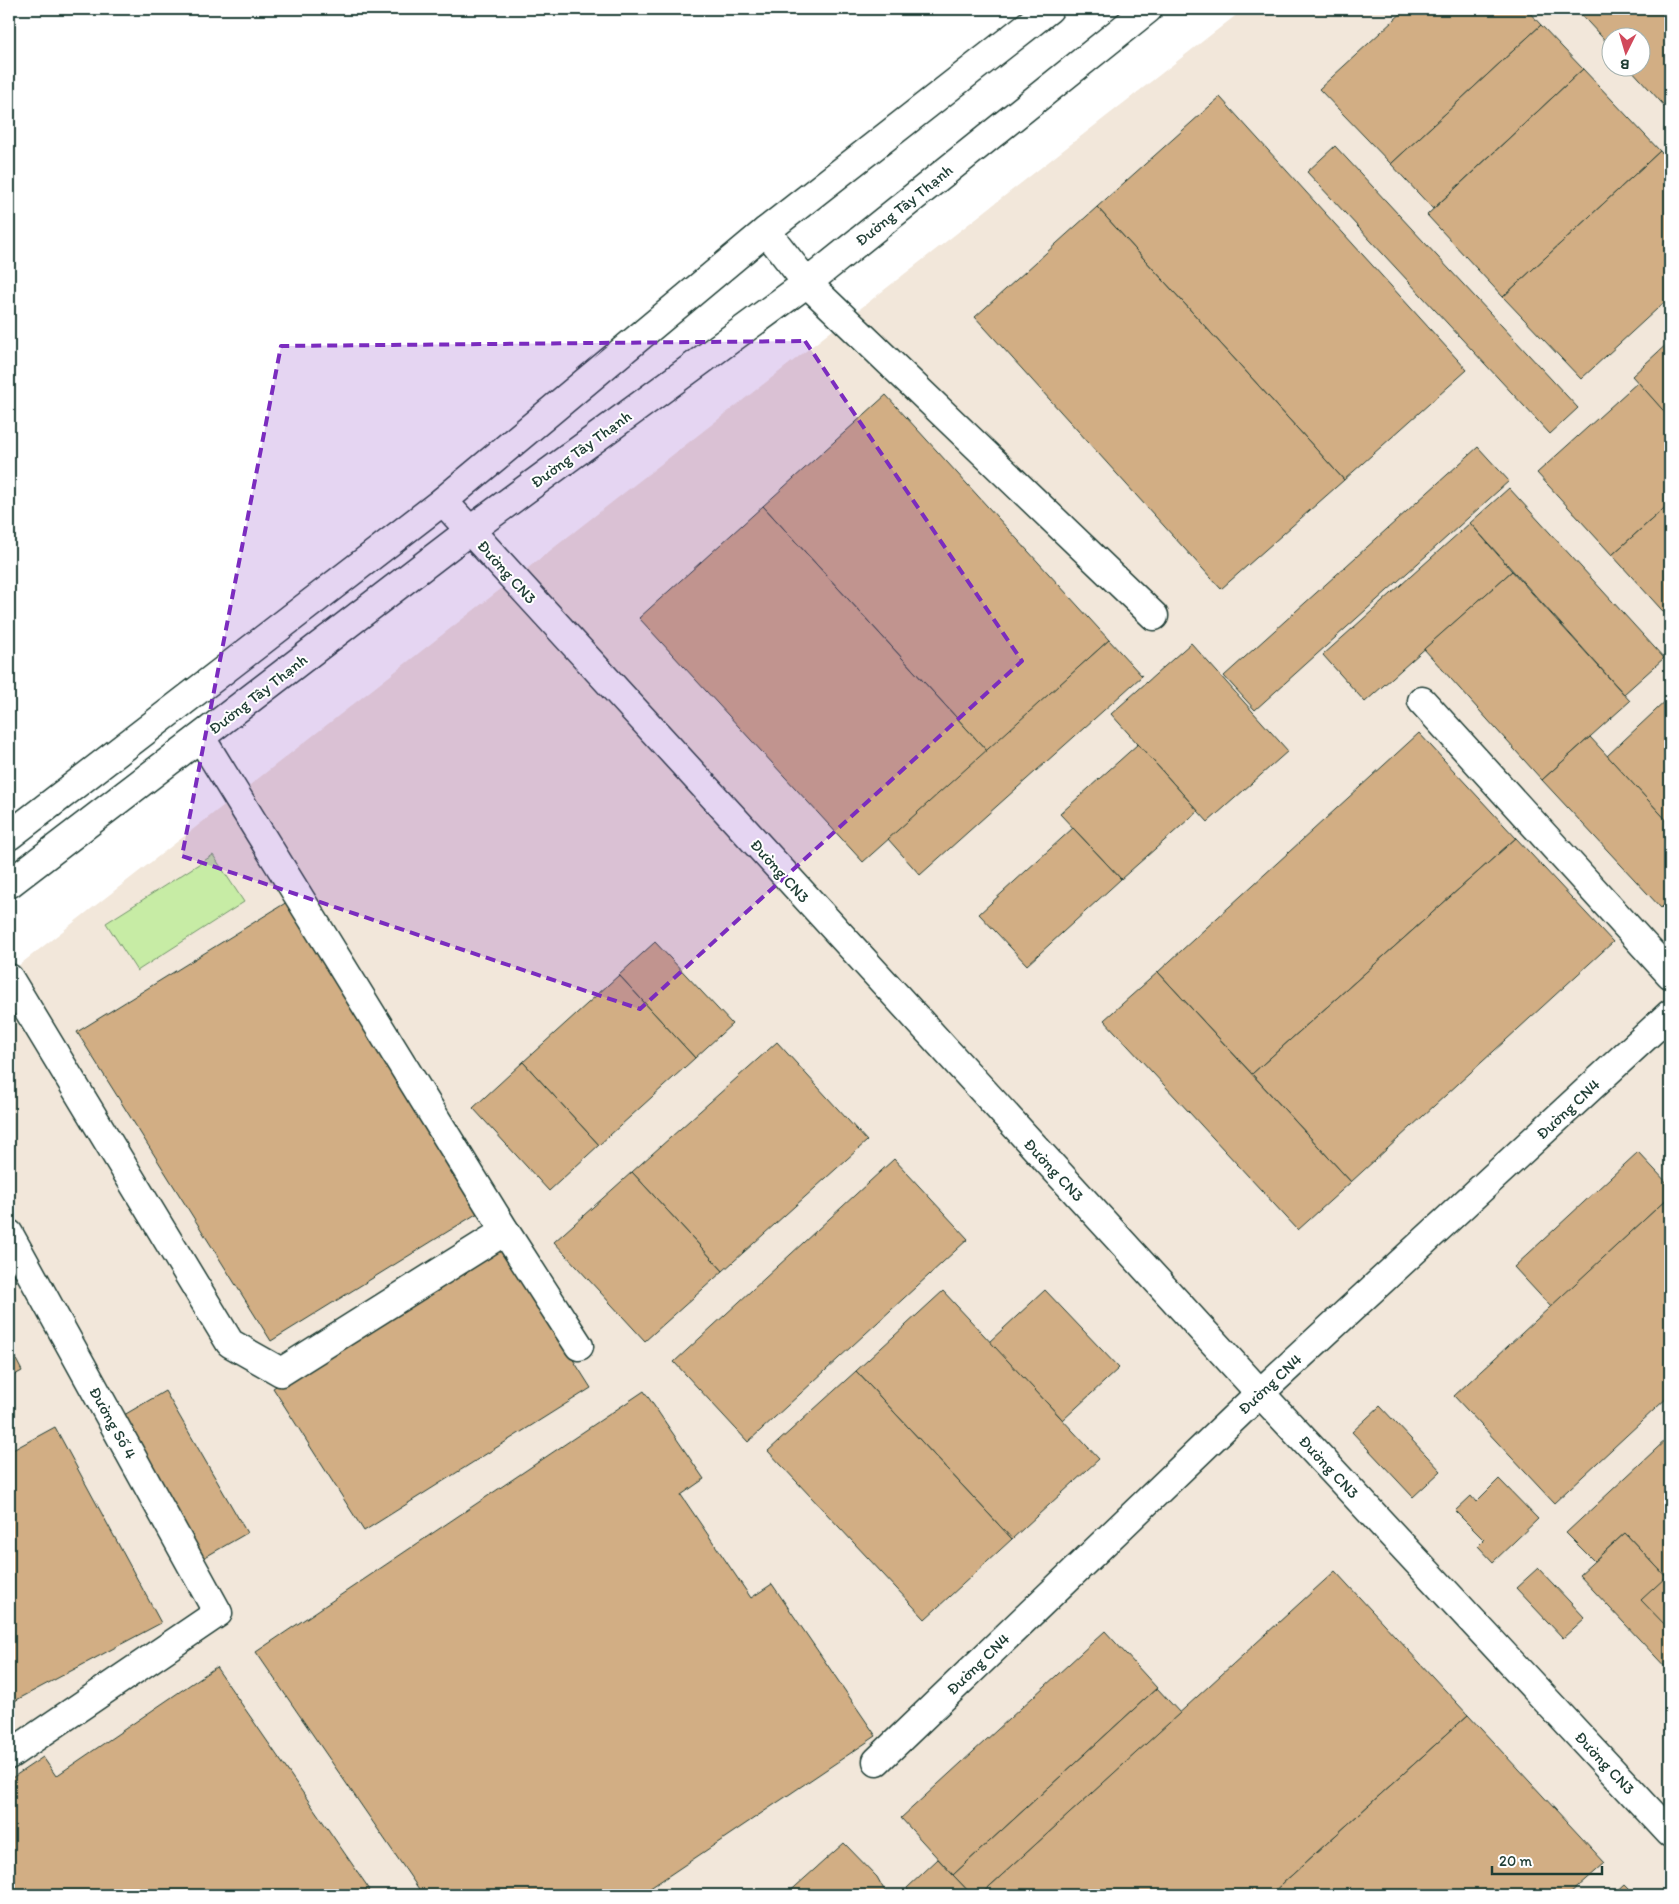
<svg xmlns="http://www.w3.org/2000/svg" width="1679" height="1904" font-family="Itim,sans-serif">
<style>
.built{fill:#f2e7da;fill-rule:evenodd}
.green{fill:#c7eca5;stroke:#73946c}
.building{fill:#d2ae84;stroke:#1f3d34}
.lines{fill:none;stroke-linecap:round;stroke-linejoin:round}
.minor-casing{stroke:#1f3d34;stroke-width:31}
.minor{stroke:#fff;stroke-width:28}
.marked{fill:#7b2cbf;fill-opacity:0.2;stroke:#7b2cbf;stroke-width:4;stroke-dasharray:10 6;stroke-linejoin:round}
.labels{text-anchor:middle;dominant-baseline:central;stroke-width:4;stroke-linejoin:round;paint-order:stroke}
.street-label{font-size:16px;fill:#1f3d34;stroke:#fff}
</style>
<rect width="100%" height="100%" fill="#fff"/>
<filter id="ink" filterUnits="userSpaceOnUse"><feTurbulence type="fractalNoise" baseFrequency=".02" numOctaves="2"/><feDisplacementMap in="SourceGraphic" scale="10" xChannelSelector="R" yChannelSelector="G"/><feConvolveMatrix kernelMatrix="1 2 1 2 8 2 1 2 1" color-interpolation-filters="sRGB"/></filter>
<g filter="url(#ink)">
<path class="built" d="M1244,9H1670V1895H9V973ZM1612,38H1642V68H1612Z"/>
<polygon class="green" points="213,855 244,902 137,971 106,923"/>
<g class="building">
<polygon points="1406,9 1526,9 1541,25 1391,164 1319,89"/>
<polygon points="1576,9 1670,9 1670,112 1630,68 1642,68 1642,38 1612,38 1612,48"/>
<polygon points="1541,25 1583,69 1433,209 1391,164"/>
<polygon points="1583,69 1660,151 1503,297 1427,215"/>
<polygon points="1220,97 1467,370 1344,480 1097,207"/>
<polygon points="1335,146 1578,408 1550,434 1307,172"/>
<polygon points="1660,151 1670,161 1670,297 1581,379 1503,297"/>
<polygon points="1097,207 1344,480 1221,589 975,317"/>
<polygon points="1670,341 1670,412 1667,415 1632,376"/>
<polygon points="1638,382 1670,418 1670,503 1612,555 1537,473"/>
<polygon points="886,395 1109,640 987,751 763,506"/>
<polygon points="1478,447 1509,481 1255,710 1224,676"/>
<polygon points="1509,488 1664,658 1624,694 1470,523"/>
<polygon points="1670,503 1670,619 1612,555"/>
<polygon points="763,506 987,751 863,862 639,618"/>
<polygon points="1470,523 1512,571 1365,702 1323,655"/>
<polygon points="1512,571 1630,701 1542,780 1424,649"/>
<polygon points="1109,640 1142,676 920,875 888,839"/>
<polygon points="1191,643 1288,751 1208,822 1111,714"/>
<polygon points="1670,697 1670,824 1607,756"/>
<polygon points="1419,733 1516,838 1252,1074 1158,972"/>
<polygon points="1590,737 1670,824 1670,899 1661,908 1542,780"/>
<polygon points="1138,744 1198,811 1121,879 1060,814"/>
<polygon points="1073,828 1121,879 1027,965 979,914"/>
<polygon points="1516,838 1613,942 1351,1182 1252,1074"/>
<polygon points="287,902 481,1211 271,1341 77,1032"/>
<polygon points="655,942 732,1024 695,1058 619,975"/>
<polygon points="1158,972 1351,1182 1298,1230 1104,1020"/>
<polygon points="619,975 695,1058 599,1145 523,1062"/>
<polygon points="777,1042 867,1141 723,1271 632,1172"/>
<polygon points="523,1062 599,1145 549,1191 473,1108"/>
<polygon points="1638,1152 1670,1186 1670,1196 1551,1307 1514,1267"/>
<polygon points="894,1159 968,1239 748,1442 674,1362"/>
<polygon points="632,1172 723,1271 645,1341 554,1242"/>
<polygon points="1670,1196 1670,1395 1554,1503 1454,1396"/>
<polygon points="501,1246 591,1388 364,1531 273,1388"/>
<polygon points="1045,1290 1119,1368 1063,1420 989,1342"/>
<polygon points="943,1291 1099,1459 1012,1539 856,1371"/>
<polygon points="9,1346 22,1371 9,1378"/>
<polygon points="856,1371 1012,1539 925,1619 768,1451"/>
<polygon points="165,1391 247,1533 200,1560 119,1418"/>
<polygon points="644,1391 704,1479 681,1495 751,1598 772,1584 876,1736 640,1895 423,1895 256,1652"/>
<polygon points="1380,1406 1441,1471 1413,1497 1352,1432"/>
<polygon points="55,1427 161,1623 9,1704 9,1452"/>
<polygon points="1670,1436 1670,1581 1625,1533 1594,1561 1566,1533"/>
<polygon points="1499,1479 1538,1519 1493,1562 1478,1546 1484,1540 1455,1511 1471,1496 1476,1502"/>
<polygon points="1625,1533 1670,1581 1670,1672 1579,1575"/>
<polygon points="1538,1568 1585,1618 1563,1638 1516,1588"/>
<polygon points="1335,1571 1468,1715 1270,1895 980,1895"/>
<polygon points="1666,1577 1670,1581 1669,1629 1641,1600"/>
<polygon points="1105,1631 1157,1688 953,1875 901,1818"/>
<polygon points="216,1667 370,1890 362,1895 9,1895 9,1780 43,1757 56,1776"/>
<polygon points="1157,1688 1180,1713 980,1895 972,1895 953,1875"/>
<polygon points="1468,1715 1605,1863 1569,1895 1270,1895"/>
<polygon points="844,1843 877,1877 887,1895 786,1895"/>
<polygon points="938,1859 953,1875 972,1895 910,1895 907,1888"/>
<polygon points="1625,1884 1636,1895 1613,1895"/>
</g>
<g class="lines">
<defs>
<g id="minor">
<polyline points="766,231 807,283 1154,616"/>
<polyline points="443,501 1260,1393 1670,1833"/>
<polyline points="1422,701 1670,974"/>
<polyline points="201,738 505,1231 579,1346"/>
<polyline points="9,836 443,501 766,231 1049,9"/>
<polyline points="9,884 469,531 807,283 1148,9"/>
<polyline points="9,978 230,1343 281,1372 505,1231"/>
<polyline points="9,1234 218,1613 9,1755"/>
<polyline points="877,1761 1260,1393 1670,1014"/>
</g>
</defs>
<use href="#minor" class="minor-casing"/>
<use href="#minor" class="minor"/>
</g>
</g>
<path class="marked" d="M805,341L1022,661L640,1009L182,856L281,346Z"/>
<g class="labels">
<g class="street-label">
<text transform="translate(904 205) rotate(-39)">Đường Tây Thạnh</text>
<text transform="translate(581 449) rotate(-36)">Đường Tây Thạnh</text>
<text transform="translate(507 572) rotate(48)">Đường CN3</text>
<text transform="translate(258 694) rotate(-38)">Đường Tây Thạnh</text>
<text transform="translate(780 871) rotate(48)">Đường CN3</text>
<text transform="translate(1568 1109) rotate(-43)">Đường CN4</text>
<text transform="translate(1054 1170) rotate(47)">Đường CN3</text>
<text transform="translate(1270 1384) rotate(-43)">Đường CN4</text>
<text transform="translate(113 1423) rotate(61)">Đường Số 4</text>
<text transform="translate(1329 1467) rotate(47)">Đường CN3</text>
<text transform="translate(978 1664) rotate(-44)">Đường CN4</text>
<text transform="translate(1605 1763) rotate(47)">Đường CN3</text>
</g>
</g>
<rect width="1679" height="1904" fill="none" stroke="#fff" stroke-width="30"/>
<rect x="15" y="15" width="1649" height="1874" fill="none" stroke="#1f3d34" stroke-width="2" filter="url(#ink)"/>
<g transform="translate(1626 52) rotate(185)"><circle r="24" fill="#ffffff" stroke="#a5b1ae"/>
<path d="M0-4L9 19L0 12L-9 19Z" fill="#d1495b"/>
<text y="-8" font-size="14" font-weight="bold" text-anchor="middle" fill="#1f3d34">B</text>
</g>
<path d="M1492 1866v8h110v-8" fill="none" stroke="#1f3d34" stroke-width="2.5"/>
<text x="1499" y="1866" font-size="15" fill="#1f3d34" stroke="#ffffff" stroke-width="4" paint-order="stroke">20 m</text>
</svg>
